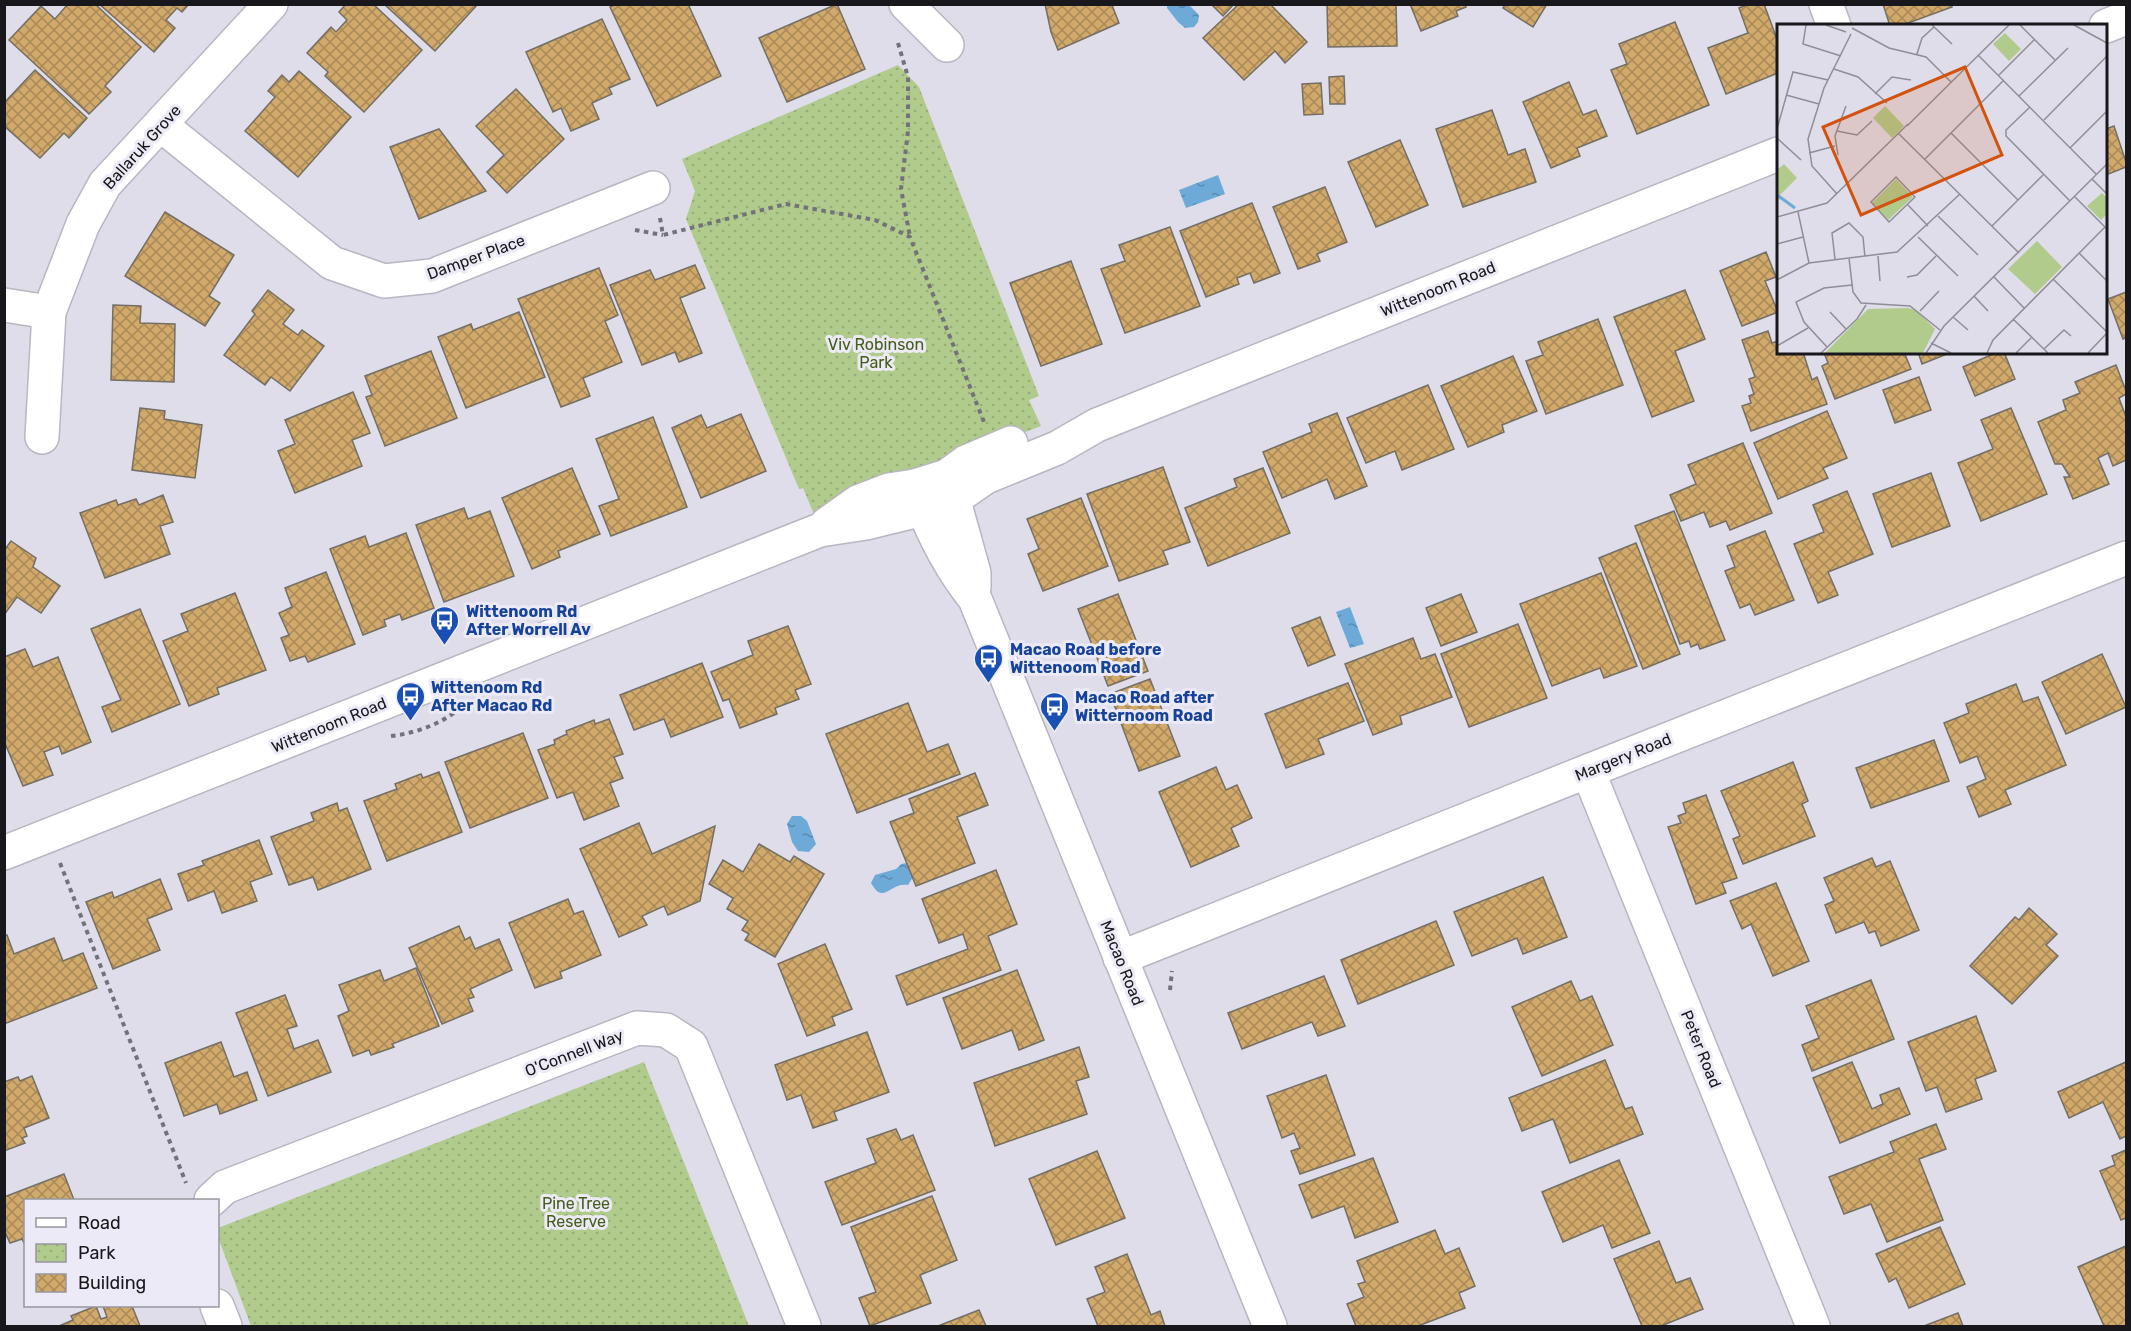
<svg xmlns="http://www.w3.org/2000/svg" width="2131" height="1331" font-family="Rubik,sans-serif">
<style>
.park{fill:url(#park-dots)}
.water{fill:url(#water-ripples)}
.building{fill:url(#building-cross-hatch);stroke:#746e64;stroke-width:1.5}
.lines{fill:none;stroke-linecap:round;stroke-linejoin:round}
.street-casing{stroke:#b7b6c1;stroke-width:36}
.secondary-casing{stroke:#b7b6c1;stroke-width:36}
.path{stroke:#73727a;stroke-width:4;stroke-dasharray:4.5 4.5;stroke-linecap:butt}
.street{stroke:#fff;stroke-width:33}
.secondary{stroke:#fff;stroke-width:33}
.labels{text-anchor:middle;dominant-baseline:central;stroke-width:6;stroke-linejoin:round;paint-order:stroke}
.street-label{font-size:16px;fill:#18171b;stroke:#eceaf6}
.park-label{font-size:16px;fill:#445d19;stroke:#eceaf6}
.transit-label{font-size:16px;font-weight:bold;fill:#164399;stroke:#eceaf6;text-anchor:start}
.inset-river{fill:none;stroke:#6daad7;stroke-width:3}
.inset-road{fill:none;stroke:#8f8e97;stroke-width:1.5}
.view{fill:#d3520e;fill-opacity:0.15;stroke:#d3520e;stroke-width:3}
.inset-edge{fill:none;stroke:#18171b;stroke-width:3}
</style>
<defs>
<pattern id="park-dots" width="8" height="8" patternUnits="userSpaceOnUse" patternTransform="scale(1.5)"><rect width="8" height="8" fill="#b0cb8c"/><path d="M2 2h.1M6 6h.1" fill="none" stroke="#97ae78" stroke-width="1.8" stroke-linecap="round"/></pattern>
<pattern id="water-ripples" width="26" height="14" patternUnits="userSpaceOnUse" patternTransform="scale(1.5)"><rect width="26" height="14" fill="#6daad7"/><path d="M2 4q2-2 4 0t4 0M15 11q2-2 4 0t4 0" fill="none" stroke="#5989ae"/></pattern>
<pattern id="building-cross-hatch" width="8" height="8" patternUnits="userSpaceOnUse" patternTransform="scale(1.5)"><rect width="8" height="8" fill="#d1a96b"/><path d="M0 0l8 8M0 8l8-8" fill="none" stroke="#a98957"/></pattern>
</defs>
<rect width="100%" height="100%" fill="#dedde9"/>
<g class="park">
<polygon points="898,65 919,87 1039,396 1029,400 1041,426 813,512 803,488 799,489 686,219 695,191 682,159"/>
<polygon points="644,1062 749,1326 251,1326 218,1237 218,1228"/>
</g>
<g class="water">
<polygon points="1167,5 1189,5 1199,15 1198,22 1194,27 1185,28 1178,22 1167,8"/>
<polygon points="1218,175 1225,194 1186,208 1179,190"/>
<polygon points="1350,607 1364,644 1350,648 1336,612"/>
<polygon points="792,816 801,816 807,821 816,844 809,852 798,851 792,842 787,824"/>
<path d="M907,863L913,877L908,885C889,882 884,906 871,883L875,875L896,869L901,864Z"/>
</g>
<g class="building">
<polygon points="68,4 95,4 141,47 105,86 111,92 89,114 9,40 41,6 55,19"/>
<polygon points="99,4 189,4 182,12 177,8 166,20 175,28 154,52"/>
<polygon points="346,4 373,4 422,50 364,112 325,76 328,72 307,53 331,27 336,32 347,20 339,12"/>
<polygon points="384,4 478,4 435,51"/>
<polygon points="616,4 688,4 721,76 657,106 610,7"/>
<polygon points="837,4 865,69 787,102 759,38"/>
<polygon points="1045,4 1114,4 1112,5 1119,23 1058,50 1051,32"/>
<polygon points="1211,4 1234,4 1223,16"/>
<polygon points="1239,4 1270,4 1307,42 1285,63 1275,51 1244,80 1203,38"/>
<polygon points="1327,4 1396,4 1397,46 1328,47"/>
<polygon points="1410,4 1465,4 1466,7 1456,11 1458,16 1421,31"/>
<polygon points="1505,4 1547,4 1533,27 1503,8"/>
<polygon points="1749,4 1764,4 1778,42 1778,73 1726,94 1708,48 1748,33 1739,8"/>
<polygon points="1883,4 1952,4 1952,7 1900,26 1890,26"/>
<polygon points="602,19 630,79 609,88 612,94 592,103 599,119 571,131 561,108 553,112 526,52"/>
<polygon points="1675,22 1709,105 1637,134 1611,70 1627,64 1619,44"/>
<polygon points="35,70 87,118 69,138 64,133 40,158 4,126 4,103"/>
<polygon points="299,71 351,117 298,177 245,131 275,97 268,91 282,75 289,82"/>
<polygon points="1344,76 1345,104 1330,104 1329,77"/>
<polygon points="1569,82 1583,115 1596,110 1607,136 1577,148 1580,156 1551,168 1523,102"/>
<polygon points="1321,83 1323,114 1304,115 1302,84"/>
<polygon points="516,89 564,139 507,193 487,172 504,155 476,126"/>
<polygon points="1492,110 1508,155 1525,149 1536,182 1463,207 1436,129"/>
<polygon points="2114,126 2126,162 2126,167 2106,175 2106,129"/>
<polygon points="439,129 486,191 419,219 390,147"/>
<polygon points="1400,140 1428,205 1376,227 1348,162"/>
<polygon points="1325,187 1347,242 1317,254 1320,261 1298,269 1273,207"/>
<polygon points="1252,203 1280,273 1254,283 1250,273 1237,278 1239,284 1206,297 1180,231"/>
<polygon points="165,212 234,255 209,296 220,303 205,326 125,276"/>
<polygon points="1170,227 1200,306 1125,333 1101,269 1125,261 1119,245"/>
<polygon points="1766,252 1776,277 1765,281 1778,312 1742,326 1720,271"/>
<polygon points="1071,261 1102,344 1041,366 1010,283"/>
<polygon points="695,265 705,288 680,298 702,353 679,362 675,352 642,365 610,285 650,270 655,280"/>
<polygon points="599,268 618,315 605,321 622,362 583,378 590,396 561,407 518,299"/>
<polygon points="268,290 294,310 283,324 298,335 302,330 324,346 290,391 271,377 265,385 224,355 255,314 252,311"/>
<polygon points="1685,290 1705,339 1675,351 1694,401 1652,417 1614,317"/>
<polygon points="2126,292 2126,337 2123,339 2108,299"/>
<polygon points="113,305 141,306 140,323 175,324 174,382 111,380"/>
<polygon points="519,312 545,377 466,408 438,337 471,324 473,330"/>
<polygon points="1598,319 1623,385 1546,414 1526,361 1543,355 1538,342"/>
<polygon points="1768,331 1772,343 1778,341 1778,352 1803,352 1812,380 1817,377 1827,404 1751,431 1742,406 1751,403 1749,396 1754,394 1749,379 1755,377 1742,340"/>
<polygon points="431,351 457,418 385,446 366,397 372,395 365,376"/>
<polygon points="1904,352 1911,369 1835,399 1822,366 1828,363 1824,353"/>
<polygon points="1918,352 1952,352 1922,364"/>
<polygon points="1998,352 2004,352 2015,379 1975,396 1963,367"/>
<polygon points="1513,356 1537,411 1502,425 1504,432 1468,447 1441,386"/>
<polygon points="2116,365 2126,391 2126,394 2119,398 2126,417 2126,460 2113,466 2108,453 2098,458 2109,484 2073,499 2064,477 2070,477 2062,464 2055,464 2038,422 2066,410 2063,400 2080,393 2075,382"/>
<polygon points="1919,377 1931,410 1895,423 1883,390"/>
<polygon points="1428,385 1454,449 1402,470 1395,451 1366,463 1347,418"/>
<polygon points="353,392 370,433 352,440 362,466 295,493 278,451 295,444 285,420"/>
<polygon points="140,408 165,411 164,419 202,425 195,478 132,470"/>
<polygon points="2011,408 2047,494 1981,521 1958,463 1993,449 1981,420"/>
<polygon points="1827,411 1847,458 1823,468 1828,478 1778,499 1754,443"/>
<polygon points="1337,413 1367,486 1335,499 1327,479 1282,498 1263,452 1312,432 1309,424"/>
<polygon points="741,414 766,471 701,498 672,428 701,415 707,428"/>
<polygon points="653,417 687,507 611,536 599,506 619,499 596,439"/>
<polygon points="1743,443 1772,513 1730,530 1726,521 1710,527 1704,512 1681,521 1670,495 1696,484 1688,465"/>
<polygon points="1163,467 1190,542 1163,551 1168,564 1119,581 1087,494"/>
<polygon points="572,468 600,534 558,551 560,557 532,569 502,498"/>
<polygon points="1263,468 1290,533 1208,566 1185,508 1237,487 1234,479"/>
<polygon points="1931,473 1950,526 1892,547 1873,494"/>
<polygon points="1847,491 1873,554 1828,572 1838,595 1818,603 1794,544 1824,532 1813,505"/>
<polygon points="163,495 173,522 160,526 170,554 105,578 80,513 116,500 118,505 136,499 139,505"/>
<polygon points="1081,498 1108,566 1043,591 1028,554 1039,549 1027,519"/>
<polygon points="464,508 468,519 490,511 514,576 444,602 416,525"/>
<polygon points="1674,511 1725,640 1700,649 1698,644 1691,647 1689,641 1680,644 1635,526"/>
<polygon points="1765,531 1794,600 1755,615 1750,604 1740,608 1725,571 1735,567 1727,546"/>
<polygon points="406,533 434,608 402,620 400,614 384,620 386,626 363,635 330,549 365,536 369,547"/>
<polygon points="11,541 36,558 33,567 60,586 41,613 17,597 4,615 4,547 6,548"/>
<polygon points="1636,543 1680,654 1643,669 1599,558"/>
<polygon points="326,572 355,644 308,662 305,656 290,661 281,638 289,635 279,613 292,607 285,588"/>
<polygon points="1601,573 1637,666 1604,678 1600,668 1552,686 1520,604"/>
<polygon points="235,593 266,670 217,688 219,694 189,706 163,641 188,631 181,614"/>
<polygon points="1118,594 1148,671 1108,686 1078,609"/>
<polygon points="1461,594 1477,632 1441,646 1426,608"/>
<polygon points="140,609 180,704 112,732 102,707 121,700 91,629"/>
<polygon points="1320,617 1335,655 1308,666 1292,628"/>
<polygon points="1518,624 1547,698 1469,727 1441,654"/>
<polygon points="788,626 811,684 795,690 799,699 775,708 777,714 740,728 729,699 723,701 711,672 753,655 748,641"/>
<polygon points="1413,638 1421,659 1435,654 1452,697 1400,716 1402,724 1373,735 1345,664"/>
<polygon points="25,649 33,667 58,657 91,742 62,754 59,746 44,752 53,775 23,786 4,741 4,657"/>
<polygon points="2102,654 2126,707 2066,734 2042,682"/>
<polygon points="702,663 723,717 671,737 664,719 634,730 620,695"/>
<polygon points="1150,679 1180,756 1139,771 1110,694"/>
<polygon points="1348,683 1364,721 1318,739 1324,754 1286,768 1265,714"/>
<polygon points="2016,684 2023,702 2038,697 2066,765 2005,790 2011,804 1979,817 1967,787 1986,779 1977,756 1960,763 1944,723 1969,713 1966,704"/>
<polygon points="908,703 927,752 948,744 960,774 857,813 826,734"/>
<polygon points="609,719 623,754 614,757 623,778 610,783 619,806 584,820 573,792 557,798 538,750 555,744 554,740 567,734 566,731 594,720 595,724"/>
<polygon points="523,733 548,798 470,828 445,762"/>
<polygon points="1934,740 1949,781 1871,808 1856,768"/>
<polygon points="1793,762 1808,801 1802,804 1815,836 1743,864 1733,839 1740,836 1721,791"/>
<polygon points="1216,767 1226,790 1237,785 1252,818 1231,828 1239,846 1191,867 1159,792"/>
<polygon points="439,772 462,832 387,861 364,801 397,789 395,784 421,774 423,778"/>
<polygon points="975,773 988,805 957,817 975,863 916,886 890,822 914,813 909,799"/>
<polygon points="1706,795 1737,878 1722,883 1726,893 1696,904 1668,827 1681,823 1678,816 1686,813 1683,803"/>
<polygon points="337,803 339,811 347,808 371,869 318,890 313,877 289,885 271,837 314,821 311,813"/>
<polygon points="639,823 652,854 715,826 700,901 668,915 664,906 642,916 647,925 619,937 580,849"/>
<polygon points="259,840 272,874 250,882 257,901 222,913 214,891 188,901 178,874 204,865 202,861"/>
<polygon points="759,844 790,862 794,856 824,874 775,957 745,940 749,934 742,930 748,921 727,909 733,898 709,884 723,860 743,872"/>
<polygon points="1872,858 1876,867 1890,861 1919,930 1881,946 1875,931 1869,933 1864,922 1836,933 1825,905 1834,901 1824,878"/>
<polygon points="996,870 1017,924 988,936 1001,970 907,1005 896,976 968,949 963,934 939,943 922,899"/>
<polygon points="1543,877 1567,937 1523,954 1517,938 1472,956 1454,912"/>
<polygon points="160,879 172,909 147,919 160,950 113,969 86,902 112,892 114,898"/>
<polygon points="1776,883 1809,961 1773,976 1751,924 1742,929 1730,901"/>
<polygon points="568,899 574,914 583,911 601,955 560,972 562,978 535,988 509,923"/>
<polygon points="2029,908 2057,934 2046,945 2058,956 2012,1004 1970,966 2015,917 2019,920"/>
<polygon points="1436,921 1454,965 1358,1004 1341,960"/>
<polygon points="459,926 465,940 470,937 475,949 499,939 512,970 470,989 474,997 468,999 473,1011 442,1024 409,948"/>
<polygon points="7,935 14,954 54,938 63,961 83,953 97,988 4,1024 4,936"/>
<polygon points="825,944 852,1009 832,1017 835,1025 807,1036 778,964"/>
<polygon points="416,968 439,1026 392,1044 394,1047 371,1055 369,1050 353,1056 338,1016 349,1011 339,985 380,970 384,981"/>
<polygon points="1017,970 1044,1040 1019,1050 1012,1030 962,1049 943,998"/>
<polygon points="1324,976 1345,1026 1318,1036 1312,1022 1242,1049 1228,1013"/>
<polygon points="1871,980 1894,1039 1812,1071 1802,1045 1819,1038 1806,1006"/>
<polygon points="1571,981 1580,1001 1592,996 1613,1045 1542,1076 1512,1007"/>
<polygon points="285,995 297,1026 287,1029 294,1049 318,1040 331,1072 268,1096 236,1013"/>
<polygon points="1976,1016 1996,1071 1975,1079 1982,1099 1946,1112 1937,1087 1926,1091 1908,1042"/>
<polygon points="867,1032 889,1092 834,1112 837,1120 813,1128 801,1095 787,1100 775,1065"/>
<polygon points="221,1042 234,1077 247,1072 257,1100 220,1114 217,1104 184,1116 165,1063"/>
<polygon points="1079,1047 1089,1077 1076,1081 1087,1114 995,1146 974,1083"/>
<polygon points="1605,1060 1625,1109 1632,1107 1643,1134 1570,1163 1553,1119 1522,1131 1509,1098"/>
<polygon points="1852,1062 1872,1109 1883,1104 1880,1095 1899,1088 1910,1114 1840,1143 1813,1078"/>
<polygon points="2126,1062 2126,1136 2120,1139 2103,1102 2069,1118 2058,1092"/>
<polygon points="1326,1075 1355,1155 1300,1174 1291,1151 1300,1148 1294,1133 1282,1138 1267,1096"/>
<polygon points="32,1076 49,1118 24,1128 27,1136 22,1138 25,1143 4,1151 4,1082 18,1077 20,1081"/>
<polygon points="1936,1124 1946,1149 1919,1159 1943,1220 1887,1242 1871,1204 1844,1214 1829,1177 1894,1152 1890,1142"/>
<polygon points="896,1129 901,1140 913,1135 935,1190 842,1225 825,1182 876,1163 867,1139"/>
<polygon points="2126,1150 2126,1218 2121,1220 2100,1171 2115,1165 2112,1156"/>
<polygon points="1097,1151 1125,1218 1056,1245 1029,1179"/>
<polygon points="1373,1158 1398,1222 1355,1238 1344,1206 1312,1218 1299,1185"/>
<polygon points="1619,1160 1650,1233 1612,1248 1603,1225 1563,1242 1542,1192"/>
<polygon points="64,1174 74,1200 26,1200 26,1247 22,1239 10,1243 4,1230 4,1197"/>
<polygon points="932,1196 957,1260 920,1275 931,1303 870,1326 859,1298 876,1292 851,1227"/>
<polygon points="1940,1227 1965,1284 1909,1308 1896,1278 1889,1282 1876,1254"/>
<polygon points="1435,1230 1445,1254 1459,1248 1475,1286 1459,1293 1465,1308 1418,1326 1356,1326 1347,1304 1364,1297 1358,1284 1365,1282 1357,1261"/>
<polygon points="1659,1241 1676,1283 1690,1278 1703,1309 1661,1326 1642,1326 1614,1259"/>
<polygon points="2126,1246 2126,1326 2104,1326 2078,1267"/>
<polygon points="1127,1254 1151,1315 1160,1311 1165,1326 1098,1326 1087,1299 1105,1292 1095,1267"/>
<polygon points="96,1306 101,1319 107,1317 103,1306 132,1306 140,1326 59,1326 73,1320 71,1316"/>
<polygon points="979,1310 986,1326 938,1326"/>
<polygon points="1958,1313 1963,1326 1924,1326"/>
</g>
<g class="lines">
<defs>
<g id="street">
<polyline points="906,4 947,45"/>
<polyline points="1826,4 1834,26"/>
<polyline points="161,125 332,263 384,281 432,276 653,188"/>
<polyline points="4,305 49,312"/>
<polyline points="42,437 49,312 83,224 105,184 271,4"/>
<polyline points="947,476 974,573 974,588"/>
<path d="M915,486C929,527 948,565 975,599L1270,1326"/>
<polyline points="1588,771 1813,1326"/>
<polyline points="1120,958 1588,771 2126,558"/>
<polyline points="211,1200 225,1187 637,1028 666,1030 691,1046 804,1326"/>
<polyline points="217,1306 225,1326"/>
</g>
<g id="secondary">
<polyline points="2106,26 2126,18"/>
<polyline points="827,524 858,502 889,490 915,486 947,476 966,462 1011,443"/>
<polyline points="4,853 820,530 866,523 923,509 954,499 986,477 1057,448 1097,425 1778,154"/>
</g>
</defs>
<use href="#street" class="street-casing"/>
<use href="#secondary" class="secondary-casing"/>
<g class="path">
<polyline points="898,43 908,77 908,131 901,189 910,237"/>
<polyline points="660,218 663,235 786,204 875,220 910,237 984,422"/>
<polyline points="635,230 663,235"/>
<path d="M391,736C416,733 438,725 458,710"/>
<polyline points="60,863 186,1183"/>
<polyline points="1170,990 1172,971"/>
</g>
<use href="#street" class="street"/>
<use href="#secondary" class="secondary"/>
</g>
<defs>
<symbol id="bus-pin" viewBox="-11 -11 22 30"><path d="M0 17L-7.5 6A9.5 9.5 0 1 1 7.5 6Z" fill="#1a4fb4" stroke="#eceaf6"/><path d="M-5-6H5V4H4V6H2V4H-2V6H-4V4H-5ZM-3.5-4V0h7V-4ZM-3.5 1.2v1.5H-2V1.2ZM2 1.2v1.5H3.5V1.2Z" fill="#fff"/></symbol>
</defs>
<g fill-rule="evenodd">
<use href="#bus-pin" x="428" y="604" width="33" height="45"/>
<use href="#bus-pin" x="972" y="642" width="33" height="45"/>
<use href="#bus-pin" x="394" y="680" width="33" height="45"/>
<use href="#bus-pin" x="1038" y="690" width="33" height="45"/>
</g>
<g class="labels">
<g class="street-label">
<text transform="translate(142 147) rotate(-48)">Ballaruk Grove</text>
<text transform="translate(476 257) rotate(-20)">Damper Place</text>
<text transform="translate(1438 289) rotate(-22)">Wittenoom Road</text>
<text transform="translate(329 725) rotate(-22)">Wittenoom Road</text>
<text transform="translate(1623 757) rotate(-22)">Margery Road</text>
<text transform="translate(1122 963) rotate(68)">Macao Road</text>
<text transform="translate(1701 1049) rotate(68)">Peter Road</text>
<text transform="translate(574 1053) rotate(-21)">O'Connell Way</text>
</g>
<g class="park-label">
<text x="876" y="344">Viv Robinson<tspan x="876" dy="18">Park</tspan></text>
<text x="576" y="1203">Pine Tree<tspan x="576" dy="18">Reserve</tspan></text>
</g>
<g class="transit-label">
<text x="466" y="611">Wittenoom Rd<tspan x="466" dy="18">After Worrell Av</tspan></text>
<text x="1010" y="649">Macao Road before<tspan x="1010" dy="18">Wittenoom Road</tspan></text>
<text x="431" y="687">Wittenoom Rd<tspan x="431" dy="18">After Macao Rd</tspan></text>
<text x="1075" y="697">Macao Road after<tspan x="1075" dy="18">Witternoom Road</tspan></text>
</g>
</g>
<g transform="translate(1777 24)">
<rect width="330" height="330" fill="#dedde9"/>
<path d="M260,217L285,243L258,270L231,245Z" fill="#b0cb8c"/>
<path d="M7,140L20,154L3,171V176L0,174V146Z" fill="#b0cb8c"/>
<path d="M228,9L244,25L232,37L216,20ZM108,82L127,102L115,114L96,94ZM119,155L136,173L111,196L95,179ZM325,169L330,174V190L324,196L310,182ZM131,284L139,286L158,305L146,329H48L91,285Z" fill="#b0cb8c"/>
<path class="inset-river" d="M0,171L18,184"/>
<path class="inset-road" d="M29,1L26,20L64,32M49,1L69,8M155,1L175,20M243,1L278,36M297,1L330,19M75,4L112,24L149,33L174,58M140,30L145,14L157,3M201,31L320,151M57,45L81,53L110,79M222,51L257,16M98,70L115,53L134,56M9,71L42,80M242,72L291,24M253,83L229,106V112L293,177M267,96L330,32M130,102L232,1M0,105L16,48L51,56M60,107L80,111L95,97M121,109L242,229M174,109L241,176M0,114L24,136M293,124L330,87M32,129L58,122M61,131L58,112L69,82M148,135L227,56M119,153L138,173L112,198L94,178ZM315,155L330,170M60,170L35,142L31,115L47,64L74,10M298,173L330,205M131,181L151,202M21,188L32,239M161,192L201,231M0,193L50,179L131,100M215,202L266,151M141,213L181,252M0,220L26,213M302,229L330,257M101,232L103,257M72,234L76,268L84,279L133,282L163,306M58,235L55,209L72,199L86,213L88,233M130,253L140,251L159,232M217,253L247,284M276,255L330,308M0,256L32,239L120,228L183,170M197,272L211,287M143,287L162,267M53,288L69,305M176,293L191,306M236,295L271,329M154,319L174,329M0,322L31,304M50,323L27,298L19,278L47,264L75,261M267,325L287,306L294,312M44,329L80,295L89,281M149,329L167,302L330,140M210,329L216,316L328,203M239,329L254,314M311,329L330,309"/>
<path class="view" d="M188,43L225,131L84,191L46,103Z"/>
<rect width="330" height="330" class="inset-edge"/>
</g>
<rect width="2131" height="1331" fill="none" stroke="#18171b" stroke-width="12"/>
<rect x="24" y="1199" width="195" height="108" fill="#eceaf6" stroke="#97969e" stroke-width="1.5"/>
<rect x="36" y="1218" width="30" height="9" fill="#ffffff" stroke="#97969e" stroke-width="1.5"/>
<text x="78" y="1229" font-size="18" fill="#18171b">Road</text>
<rect x="36" y="1244" width="30" height="18" fill="url(#park-dots)" stroke="#97969e" stroke-width="1.5"/>
<text x="78" y="1259" font-size="18" fill="#18171b">Park</text>
<rect x="36" y="1274" width="30" height="18" fill="url(#building-cross-hatch)" stroke="#97969e" stroke-width="1.5"/>
<text x="78" y="1289" font-size="18" fill="#18171b">Building</text>
</svg>
